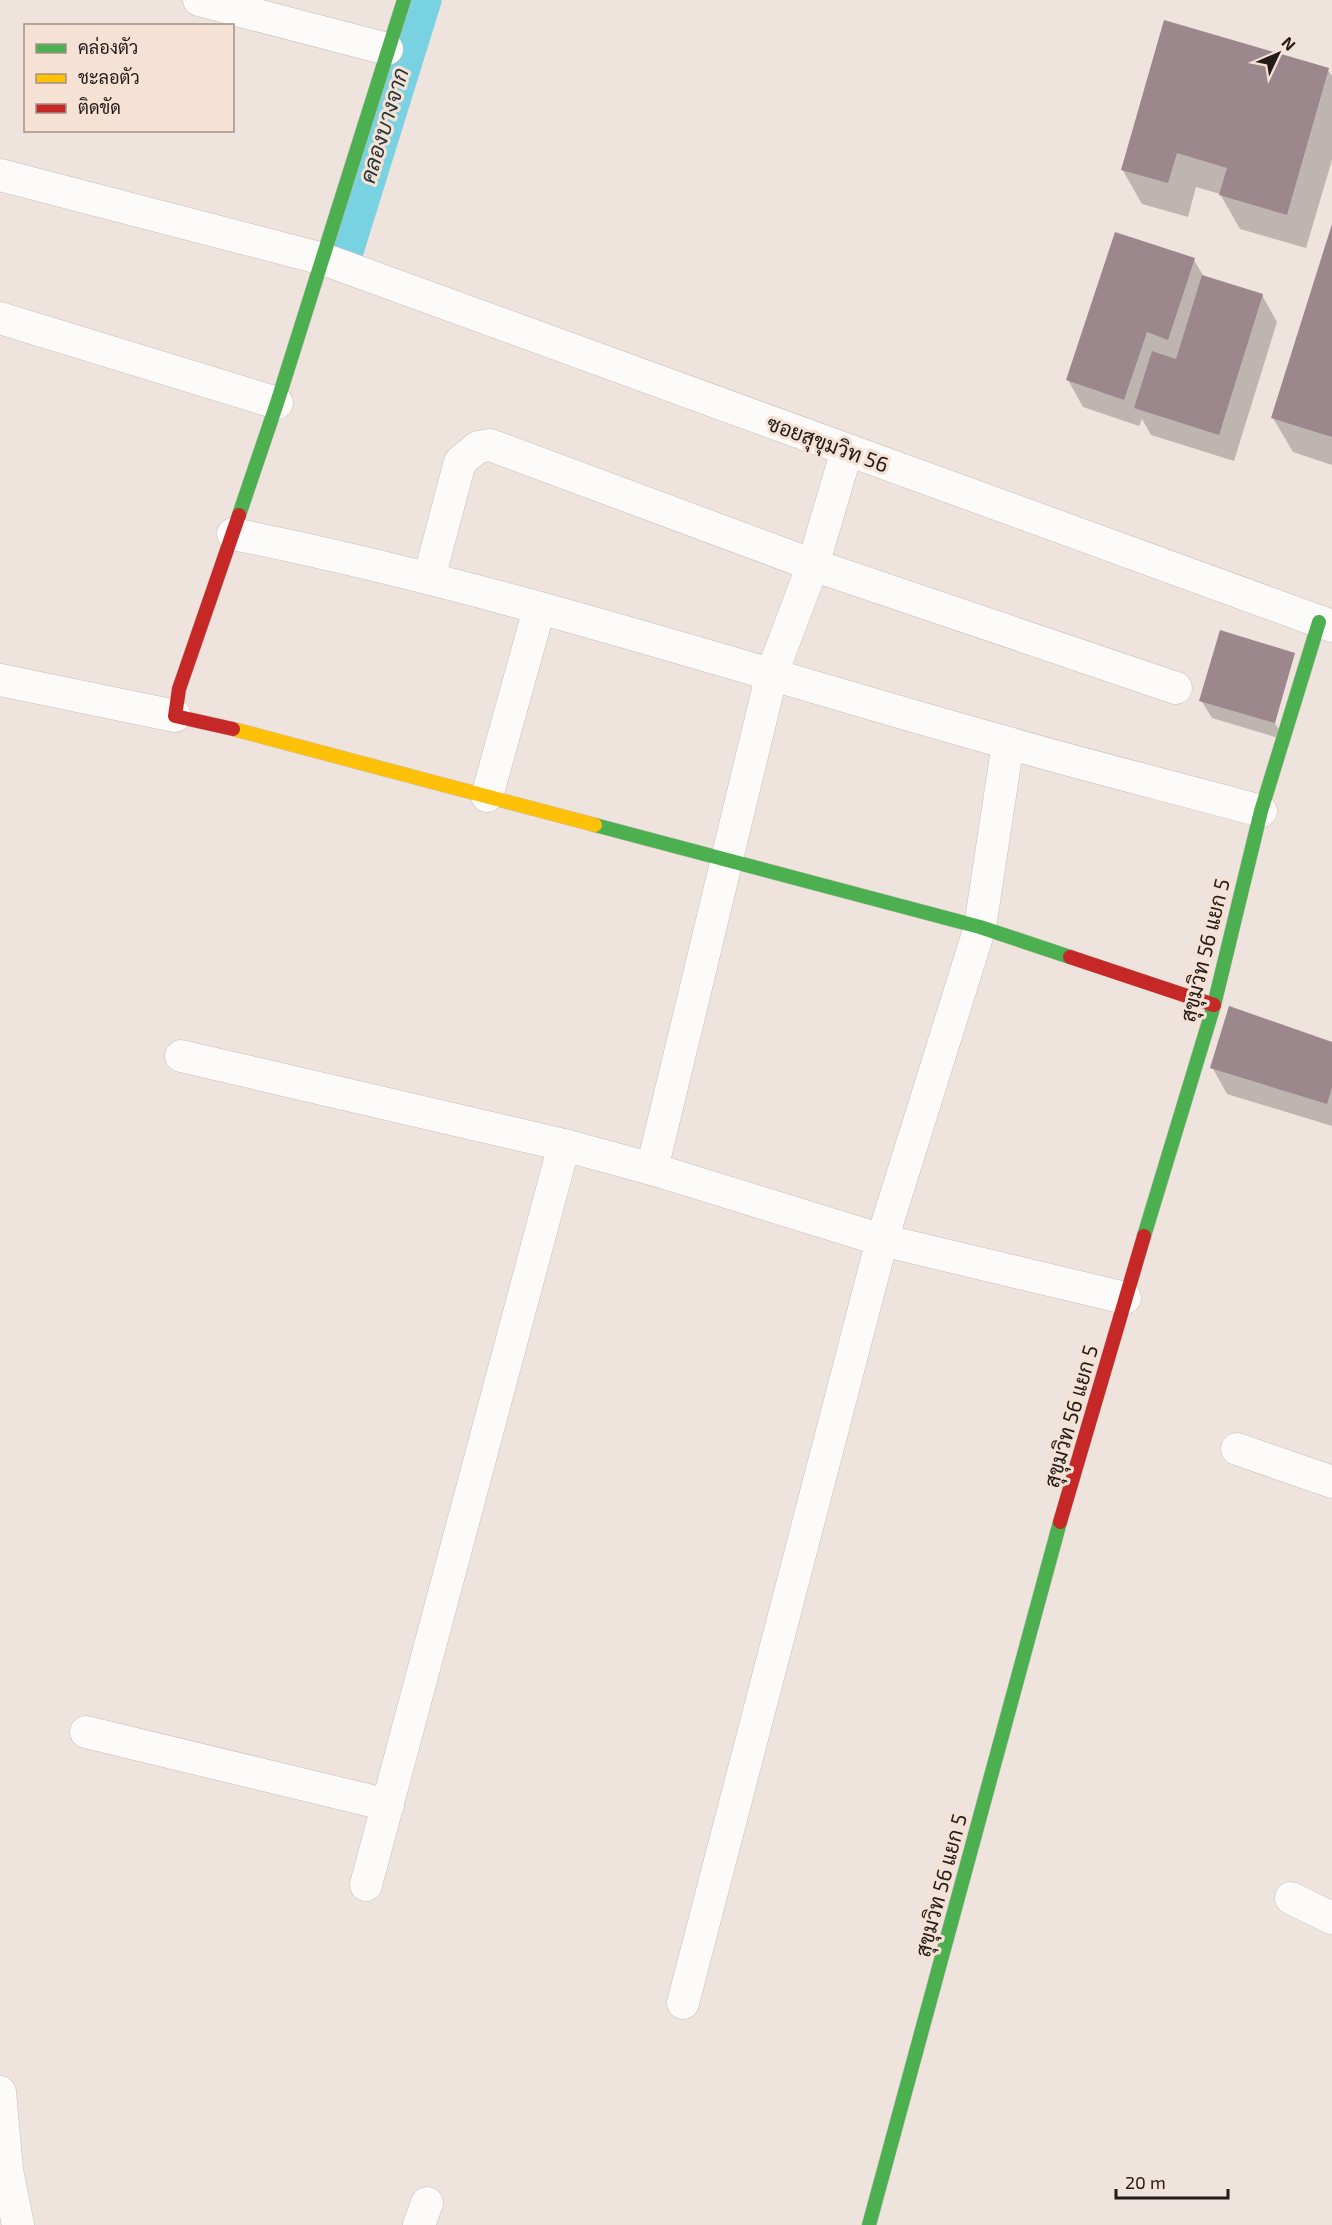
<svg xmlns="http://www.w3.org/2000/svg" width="1332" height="2225" font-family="'Exo 2',Sarabun,sans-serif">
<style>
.shadow{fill:#0003}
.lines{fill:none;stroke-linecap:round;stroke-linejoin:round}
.canal{stroke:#79d2e1;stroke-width:39}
.building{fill:#9b878c}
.street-casing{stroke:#c8bfba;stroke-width:33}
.fast-casing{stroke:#c8bfba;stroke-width:15}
.slow-casing{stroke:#c8bfba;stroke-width:15}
.jam-casing{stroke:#c8bfba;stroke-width:15}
.street{stroke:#fcfbfa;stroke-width:32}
.fast{stroke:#4caf50;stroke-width:14}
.slow{stroke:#ffc107;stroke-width:14}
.jam{stroke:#c62828;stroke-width:14}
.labels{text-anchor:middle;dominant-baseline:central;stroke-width:6;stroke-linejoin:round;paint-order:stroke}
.street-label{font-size:21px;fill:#221b17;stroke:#f6e1d5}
.water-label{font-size:22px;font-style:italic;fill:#1f353a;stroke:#f6e1d5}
</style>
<rect width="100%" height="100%" fill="#eee3dd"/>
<g class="shadow">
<polygon points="1328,70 1332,76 1332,160 1306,248 1240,229 1220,194 1196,187 1188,217 1142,204 1122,169"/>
<polygon points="1332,228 1332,465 1293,452 1273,418"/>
<polygon points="1194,260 1204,277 1262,295 1277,322 1234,461 1151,435 1142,419 1139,426 1083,407 1068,380"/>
<polygon points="1221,632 1285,740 1212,718 1201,700"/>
<polygon points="1332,1043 1332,1126 1227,1094 1212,1067"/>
</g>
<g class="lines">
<polyline class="canal" points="344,251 422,0"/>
</g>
<g class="building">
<polygon points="1164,20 1329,68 1287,215 1219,195 1227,168 1177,153 1168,183 1121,170"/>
<polygon points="1332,224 1332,437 1271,418"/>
<polygon points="1115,232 1195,258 1168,340 1147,332 1124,400 1066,380"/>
<polygon points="1202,275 1263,294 1219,435 1134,408 1152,351 1176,359"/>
<polygon points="1220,630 1295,653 1275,723 1199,701"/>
<polygon points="1229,1006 1332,1042 1332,1087 1327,1104 1210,1068"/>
</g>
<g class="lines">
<defs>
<g id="street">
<polyline points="199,0 387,49"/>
<polyline points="0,175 323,259 1332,626"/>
<polyline points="0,318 277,403"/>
<path d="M233,534C495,586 750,671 1008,743C1092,767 1177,788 1261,811"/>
<polyline points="429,578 460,462 478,447 490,445 813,565 1176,688"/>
<polyline points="0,680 175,716"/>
<polyline points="487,796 539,609"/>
<polyline points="181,1056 564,1145 652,1169 882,1240 1125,1298"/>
<polyline points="652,1169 772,673 813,565 847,450"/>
<polyline points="1237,1449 1332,1482"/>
<polyline points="86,1732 388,1805"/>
<polyline points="366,1885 564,1145"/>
<polyline points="1291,1898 1332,1918"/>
<polyline points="683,2003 882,1240 980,927 1008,743"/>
<polyline points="0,2092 7,2170 18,2225"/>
<polyline points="419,2225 427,2203"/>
</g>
<g id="fast">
<polyline points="239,515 277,403 404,0"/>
<polyline points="595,825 980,927 1070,957"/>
<polyline points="1144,1236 1214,1005 1261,811 1319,622"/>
<polyline points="869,2225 1060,1522"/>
</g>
<polyline id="slow" points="233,729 595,825"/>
<g id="jam">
<polyline points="233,729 175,716 179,689 239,515"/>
<polyline points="1070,957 1214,1005"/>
<polyline points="1060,1522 1144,1236"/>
</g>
</defs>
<use href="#street" class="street-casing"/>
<use href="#fast" class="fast-casing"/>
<use href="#slow" class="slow-casing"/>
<use href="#jam" class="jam-casing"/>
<use href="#street" class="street"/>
<use href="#fast" class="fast"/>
<use href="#slow" class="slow"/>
<use href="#jam" class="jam"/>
</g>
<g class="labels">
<g class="street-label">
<text transform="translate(828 443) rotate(20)">ซอยสุขุมวิท 56</text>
<text transform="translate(1204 950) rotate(-76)">สุขุมวิท 56 แยก 5</text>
<text transform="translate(1070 1416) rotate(-74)">สุขุมวิท 56 แยก 5</text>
<text transform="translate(940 1885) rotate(-75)">สุขุมวิท 56 แยก 5</text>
</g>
<g class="water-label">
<text transform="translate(383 125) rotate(-73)">คลองบางจาก</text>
</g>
</g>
<rect x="24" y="24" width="210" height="108" fill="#f6e1d5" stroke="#a19289" stroke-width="1.5"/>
<rect x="36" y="44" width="30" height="9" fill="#4caf50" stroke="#a19289" stroke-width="1.5"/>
<text x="78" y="54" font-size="18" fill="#221b17">คล่องตัว</text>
<rect x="36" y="74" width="30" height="9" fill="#ffc107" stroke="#a19289" stroke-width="1.5"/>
<text x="78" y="84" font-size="18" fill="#221b17">ชะลอตัว</text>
<rect x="36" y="104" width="30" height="9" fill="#c62828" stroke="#a19289" stroke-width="1.5"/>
<text x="78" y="114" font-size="18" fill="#221b17">ติดขัด</text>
<g transform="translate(1278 54) rotate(46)" stroke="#f6e1d5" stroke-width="4.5" paint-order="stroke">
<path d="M0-4.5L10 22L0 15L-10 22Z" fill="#221b17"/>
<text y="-9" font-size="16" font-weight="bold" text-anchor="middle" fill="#221b17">N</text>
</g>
<path d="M1116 2189v9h112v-9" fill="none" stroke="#221b17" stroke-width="3"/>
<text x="1125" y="2189" font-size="18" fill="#221b17" stroke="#f6e1d5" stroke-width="4.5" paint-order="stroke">20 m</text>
</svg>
